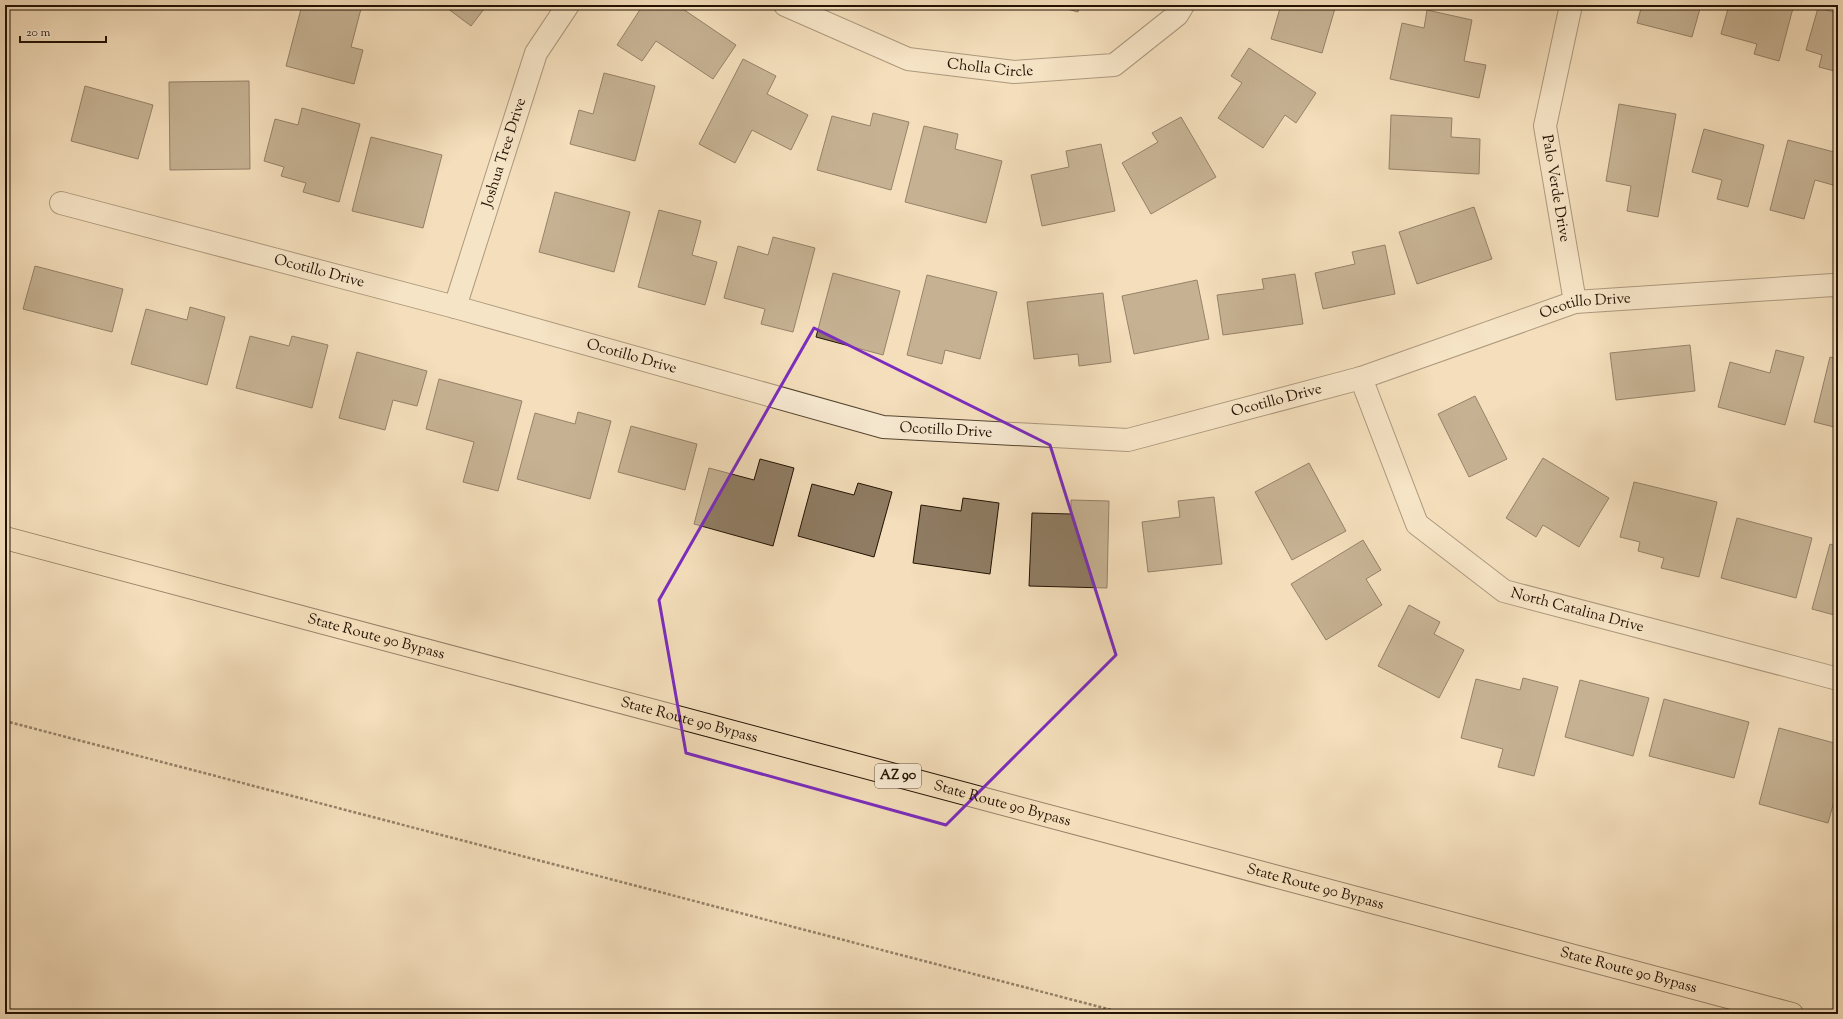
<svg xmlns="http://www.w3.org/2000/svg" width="1843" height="1019" font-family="'Sorts Mill Goudy',serif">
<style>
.building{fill:#8f7c63;stroke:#221203}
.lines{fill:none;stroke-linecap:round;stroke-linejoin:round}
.minor-casing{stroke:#564531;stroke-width:24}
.trunk-casing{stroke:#221203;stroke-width:24}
.path{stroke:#221203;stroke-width:2.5;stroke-dasharray:3 2;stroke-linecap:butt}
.minor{stroke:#f8ead3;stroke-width:22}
.trunk{stroke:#f4debb;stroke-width:22}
.marked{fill:none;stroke:#7b2cbf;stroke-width:3;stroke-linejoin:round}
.labels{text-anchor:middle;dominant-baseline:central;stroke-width:3;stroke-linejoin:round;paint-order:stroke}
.shield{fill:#f8ead3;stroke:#625341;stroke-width:1}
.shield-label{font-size:14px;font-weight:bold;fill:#221203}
.street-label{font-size:15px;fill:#221203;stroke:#f8ead3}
</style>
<rect width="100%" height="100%" fill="#f4debb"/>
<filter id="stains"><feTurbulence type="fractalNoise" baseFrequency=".005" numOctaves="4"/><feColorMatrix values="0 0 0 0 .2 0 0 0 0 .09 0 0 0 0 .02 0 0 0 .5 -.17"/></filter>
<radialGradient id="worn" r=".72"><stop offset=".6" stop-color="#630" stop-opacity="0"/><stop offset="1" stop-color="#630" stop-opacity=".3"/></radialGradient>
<g class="building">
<polygon points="302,5 362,5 351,47 363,50 354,84 286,66"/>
<polygon points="443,5 487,5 471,26"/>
<polygon points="643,5 677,5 736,45 713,79 656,41 642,61 617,45"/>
<polygon points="1052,5 1080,5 1078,12"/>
<polygon points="1281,5 1336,5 1322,53 1271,39"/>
<polygon points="1642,5 1701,5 1692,37 1637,23"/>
<polygon points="1729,5 1781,5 1793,8 1779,61 1754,54 1757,44 1721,34"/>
<polygon points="1818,8 1838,13 1838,72 1819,67 1822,55 1806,50"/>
<polygon points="1427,10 1472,20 1464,61 1486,65 1479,98 1390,79 1402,23 1424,28"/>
<polygon points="1249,48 1316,93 1296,123 1285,115 1263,148 1218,118 1242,83 1231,76"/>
<polygon points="743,59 776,76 767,94 808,115 791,150 752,130 735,163 699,144"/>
<polygon points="604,73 655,86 635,161 570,144 579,110 593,114"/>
<polygon points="249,81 250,169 170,170 169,82"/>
<polygon points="85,86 153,105 138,159 71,141"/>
<polygon points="1619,104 1676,114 1658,217 1627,211 1631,186 1606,181"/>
<polygon points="302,108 360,124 339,202 303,192 306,183 281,176 284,167 264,161 275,119 298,125"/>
<polygon points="873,113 909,122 891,190 817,170 832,116 870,126"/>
<polygon points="1391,115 1452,118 1451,137 1480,139 1479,174 1389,169"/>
<polygon points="1181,117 1216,177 1151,214 1122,163 1158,142 1152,133"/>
<polygon points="924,126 958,134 955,149 1002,161 986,223 905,202"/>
<polygon points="1704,129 1764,145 1748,207 1717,199 1722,180 1692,172"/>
<polygon points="371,137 442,155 423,228 352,211"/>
<polygon points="1788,140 1838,153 1838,166 1833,185 1815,180 1804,219 1770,210"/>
<polygon points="1101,144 1115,211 1042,226 1031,175 1069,167 1066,151"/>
<polygon points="555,192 630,212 614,272 539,252"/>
<polygon points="1474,207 1492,259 1417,284 1399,232"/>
<polygon points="659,210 701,221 692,255 717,262 705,305 638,287"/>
<polygon points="773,237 815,248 793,332 761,324 765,309 724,298 738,246 768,255"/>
<polygon points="1385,245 1395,294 1323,309 1315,273 1355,264 1352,252"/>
<polygon points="35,266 123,289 112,332 23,309"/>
<polygon points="833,273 900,291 883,355 816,337"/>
<polygon points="1295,274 1303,324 1223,335 1217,295 1264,289 1262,279"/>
<polygon points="927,275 997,292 980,359 945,350 942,364 907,355"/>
<polygon points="1197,280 1209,339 1134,354 1122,296"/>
<polygon points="1103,293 1111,362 1079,366 1078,354 1034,359 1027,302"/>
<polygon points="190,307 225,317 207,385 131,364 146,309 187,320"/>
<polygon points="250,336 289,346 292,336 328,345 312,408 236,388"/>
<polygon points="1690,345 1695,391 1616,400 1610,353"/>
<polygon points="1776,350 1804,357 1785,425 1718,407 1730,362 1770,373"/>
<polygon points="357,352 427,371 417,406 393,400 385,430 339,418"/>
<polygon points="1830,357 1838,359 1838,428 1814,422"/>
<polygon points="439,379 522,401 498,491 463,482 474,442 426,429"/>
<polygon points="1475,396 1507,459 1469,477 1438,414"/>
<polygon points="578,412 611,421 590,499 517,479 535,413 575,424"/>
<polygon points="631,426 697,444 685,490 618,472"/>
<polygon points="1543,458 1609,498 1579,547 1543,525 1536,537 1506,518"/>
<polygon points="760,459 794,468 773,546 694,524 709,468 754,480"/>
<polygon points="1309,463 1346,531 1292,560 1255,492"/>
<polygon points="1634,482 1717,502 1699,577 1661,568 1664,558 1638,551 1640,542 1620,537"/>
<polygon points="858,483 892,492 874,557 798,536 812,484 854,495"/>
<polygon points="1214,497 1222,564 1148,572 1142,522 1180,517 1178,501"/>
<polygon points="963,498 999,503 990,574 913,563 921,505 961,511"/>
<polygon points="1071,500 1109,501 1107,588 1029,586 1032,513 1071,514"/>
<polygon points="1737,518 1812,538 1796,598 1721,578"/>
<polygon points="1363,540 1381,570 1366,579 1382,605 1326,640 1291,584"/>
<polygon points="1830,544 1838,547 1838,616 1812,609"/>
<polygon points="1409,605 1440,622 1434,634 1464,650 1439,698 1378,666"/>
<polygon points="1523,678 1558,687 1534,776 1498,767 1503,749 1461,738 1476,679 1520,690"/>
<polygon points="1580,680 1649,698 1633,756 1565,737"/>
<polygon points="1664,699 1749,722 1734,778 1649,756"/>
<polygon points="1779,728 1838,744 1838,787 1828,823 1759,804"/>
</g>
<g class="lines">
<defs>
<g id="minor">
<path id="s1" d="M785,5L908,59L1014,72L1114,65L1177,15L1183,5"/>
<path id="s2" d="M1571,5L1545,126L1575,302"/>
<path id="s3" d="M61,203L455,307L883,427L1128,440L1361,378L1575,302L1833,285L1838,287"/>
<path id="s4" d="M455,307L536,53L568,5"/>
<path id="s5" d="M1361,378L1417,524L1504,591L1838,679"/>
</g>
<g id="trunk">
<path id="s6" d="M5,538L1792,1014"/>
</g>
</defs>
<use href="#minor" class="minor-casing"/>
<use href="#trunk" class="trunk-casing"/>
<polyline class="path" points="5,721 1127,1014"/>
<use href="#minor" class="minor"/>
<use href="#trunk" class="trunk"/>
</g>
<path d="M0 0H1843V1019H0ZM814,328L1050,445L1116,655L946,825L686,753L659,600Z" fill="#f4debb" fill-opacity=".55" fill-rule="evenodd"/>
<path class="marked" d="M814,328L1050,445L1116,655L946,825L686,753L659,600Z"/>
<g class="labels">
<rect class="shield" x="875" y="764" width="46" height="24" rx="3"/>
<g class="shield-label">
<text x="898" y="776">AZ 90</text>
</g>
<g class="street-label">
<text stroke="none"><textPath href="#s1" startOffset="217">Cholla Circle</textPath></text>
<text stroke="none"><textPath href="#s4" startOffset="162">Joshua Tree Drive</textPath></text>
<text stroke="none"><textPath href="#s2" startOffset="187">Palo Verde Drive</textPath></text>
<text stroke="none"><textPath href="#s3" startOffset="267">Ocotillo Drive</textPath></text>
<text stroke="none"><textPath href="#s3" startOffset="1575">Ocotillo Drive</textPath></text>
<text stroke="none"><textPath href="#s3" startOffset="591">Ocotillo Drive</textPath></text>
<text stroke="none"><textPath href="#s3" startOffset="1251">Ocotillo Drive</textPath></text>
<text stroke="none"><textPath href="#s3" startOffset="915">Ocotillo Drive</textPath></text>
<text stroke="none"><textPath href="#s5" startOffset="342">North Catalina Drive</textPath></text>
<text stroke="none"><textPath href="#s6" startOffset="384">State Route 90 Bypass</textPath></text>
<text stroke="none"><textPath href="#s6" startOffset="708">State Route 90 Bypass</textPath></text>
<text stroke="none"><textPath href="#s6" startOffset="1032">State Route 90 Bypass</textPath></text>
<text stroke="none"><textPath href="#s6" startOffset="1356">State Route 90 Bypass</textPath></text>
<text stroke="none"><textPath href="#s6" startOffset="1680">State Route 90 Bypass</textPath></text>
</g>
</g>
<rect width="1843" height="1019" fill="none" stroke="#f4debb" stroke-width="20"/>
<rect x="6" y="6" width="1831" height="1007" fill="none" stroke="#221203" stroke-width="2"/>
<rect x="10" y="10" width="1823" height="999" fill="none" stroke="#221203"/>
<path d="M20 36v6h86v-6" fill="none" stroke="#221203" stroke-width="2"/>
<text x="26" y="36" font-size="12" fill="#221203" stroke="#f8ead3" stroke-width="3" paint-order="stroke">20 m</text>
<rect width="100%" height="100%" filter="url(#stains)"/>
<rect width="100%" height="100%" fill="url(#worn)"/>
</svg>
